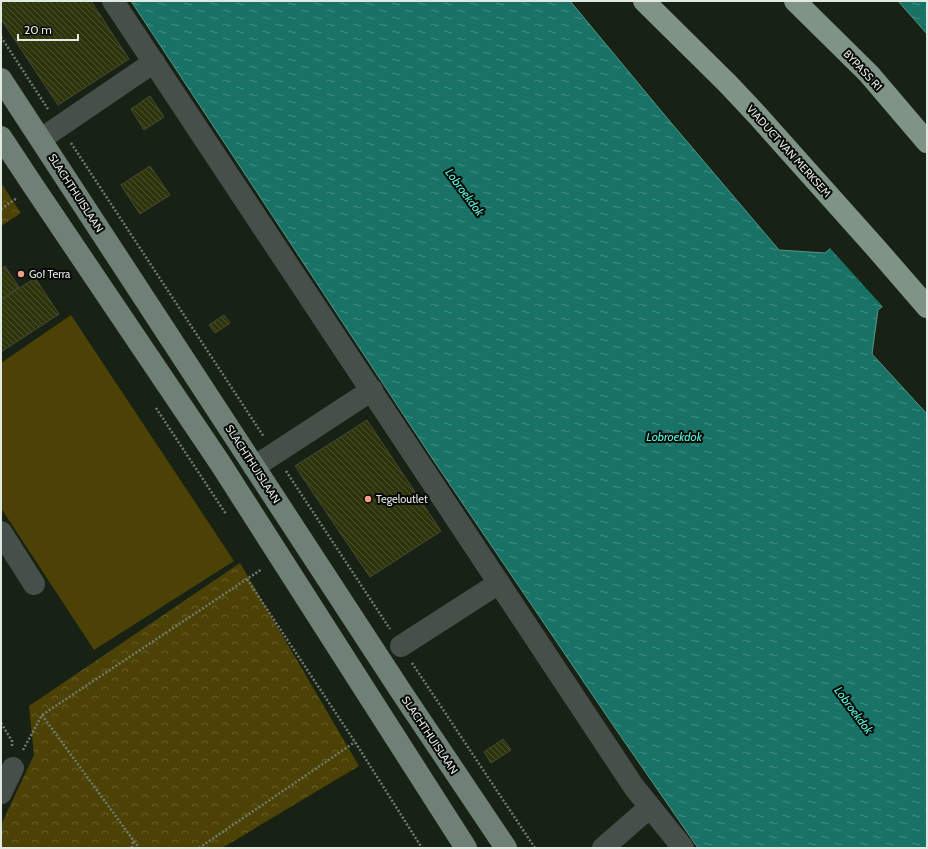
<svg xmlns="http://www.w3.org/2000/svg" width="928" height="849" font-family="Cabin,sans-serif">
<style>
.park{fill:url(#park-crowns)}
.garden{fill:#4c4206}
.water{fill:url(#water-ripples);stroke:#55968a}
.pier{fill:#172114}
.building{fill:url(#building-back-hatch);stroke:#454938}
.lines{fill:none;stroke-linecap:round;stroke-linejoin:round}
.path{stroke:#727b70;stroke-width:2.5;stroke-dasharray:2 2;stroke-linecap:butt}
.minor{stroke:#474f4a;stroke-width:22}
.major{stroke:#6f8076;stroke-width:22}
.highway{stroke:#7f9387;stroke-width:22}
.poi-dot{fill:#f39f86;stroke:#060905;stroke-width:1.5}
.labels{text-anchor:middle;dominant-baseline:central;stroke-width:4;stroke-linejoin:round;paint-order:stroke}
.street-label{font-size:11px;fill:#e2e9e0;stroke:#060905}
.poi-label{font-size:11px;fill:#e2e9e0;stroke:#060905;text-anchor:start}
.water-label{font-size:12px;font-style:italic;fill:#57f2da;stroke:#060905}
</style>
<defs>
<pattern id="park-crowns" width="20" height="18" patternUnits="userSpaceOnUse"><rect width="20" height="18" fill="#4c4206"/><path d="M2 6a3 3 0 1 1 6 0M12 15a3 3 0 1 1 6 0" fill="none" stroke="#665d2a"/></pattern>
<pattern id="water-ripples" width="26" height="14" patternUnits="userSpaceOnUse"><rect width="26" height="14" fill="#187265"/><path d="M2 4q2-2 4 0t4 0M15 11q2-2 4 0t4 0" fill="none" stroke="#448d82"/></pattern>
<pattern id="building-back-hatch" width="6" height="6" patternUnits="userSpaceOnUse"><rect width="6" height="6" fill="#2e350c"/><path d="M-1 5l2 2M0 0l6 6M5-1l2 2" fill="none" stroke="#4c522f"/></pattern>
</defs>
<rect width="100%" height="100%" fill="#172114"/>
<g class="park">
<polygon points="1,183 21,213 1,226"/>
<polygon points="240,563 359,766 222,848 1,848 1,825 34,755 29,706"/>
</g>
<polygon class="garden" points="71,315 234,561 94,650 1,508 1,363"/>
<g class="water">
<polygon points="131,1 570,1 667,118 779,250 825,253 927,164 927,270 878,310 872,354 927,414 927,848 698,848 615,728 432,458"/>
<polygon points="898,1 927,1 927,34"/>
</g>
<polygon class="pier" points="926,162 927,163 927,272 884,308 829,247"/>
<g class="building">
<polygon points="1,1 91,1 129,59 58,105 1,19"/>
<polygon points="150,96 164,117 144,130 131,109"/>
<polygon points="150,166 170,195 140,214 121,185"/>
<polygon points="5,266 19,287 1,300 1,269"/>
<polygon points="35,278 59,314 1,352 1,300"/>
<polygon points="224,315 230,323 215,333 209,325"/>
<polygon points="367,420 441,531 370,577 295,466"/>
<polygon points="503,739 511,750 491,763 484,752"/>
</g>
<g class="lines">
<g class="path">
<polyline points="1,37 48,109"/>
<polyline points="71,143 264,437"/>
<polyline points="1,209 17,198"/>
<polyline points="156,408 226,514"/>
<polyline points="286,471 390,629"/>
<polyline points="247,579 355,742 422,848"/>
<polyline points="412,663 535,848"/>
<polyline points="42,715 139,848"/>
<polyline points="1,723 12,741 12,747"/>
<polyline points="23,750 42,715 262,569"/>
<polyline points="132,848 133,841"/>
<polyline points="199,848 355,742"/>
</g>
<g class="minor">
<polyline points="113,1 634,787 683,848"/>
<polyline points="41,139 154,62"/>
<polyline points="254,467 372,390"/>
<polyline points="1,532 34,584"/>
<polyline points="401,646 499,583"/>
<polyline points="1,793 13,768"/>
<polyline points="603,848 650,807"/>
</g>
<g class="major">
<polyline points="1,79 402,693 506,848"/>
<polyline points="1,137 34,187 220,463 466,848"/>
</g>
<g class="highway">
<polyline points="644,1 728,84 758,116 875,247 927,307"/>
<polyline points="795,1 869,74 927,142"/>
</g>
</g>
<g class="poi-dot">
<circle cx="21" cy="274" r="4"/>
<circle cx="368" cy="499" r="4"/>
</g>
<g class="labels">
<g class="street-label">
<text transform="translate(863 70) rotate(47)">BYPASS R1</text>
<text transform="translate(789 151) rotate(48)">VIADUCT VAN MERKSEM</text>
<text transform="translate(76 193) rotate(57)">SLACHTHUISLAAN</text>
<text transform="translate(253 464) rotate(57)">SLACHTHUISLAAN</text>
<text transform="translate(430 735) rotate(56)">SLACHTHUISLAAN</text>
</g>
<g class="poi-label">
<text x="29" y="274">Go! Terra</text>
<text x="376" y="499">Tegeloutlet</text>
</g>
<g class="water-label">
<text transform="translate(465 192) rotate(53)">Lobroekdok</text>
<text x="674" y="436">Lobroekdok</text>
<text transform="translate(854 710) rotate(53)">Lobroekdok</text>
</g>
</g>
<rect width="928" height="849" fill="none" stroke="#e2e9e0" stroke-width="4"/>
<path d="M18 34v6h60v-6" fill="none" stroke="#e2e9e0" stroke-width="2"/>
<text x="24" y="34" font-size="12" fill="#e2e9e0" stroke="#060905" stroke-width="3" paint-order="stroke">20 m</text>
</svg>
